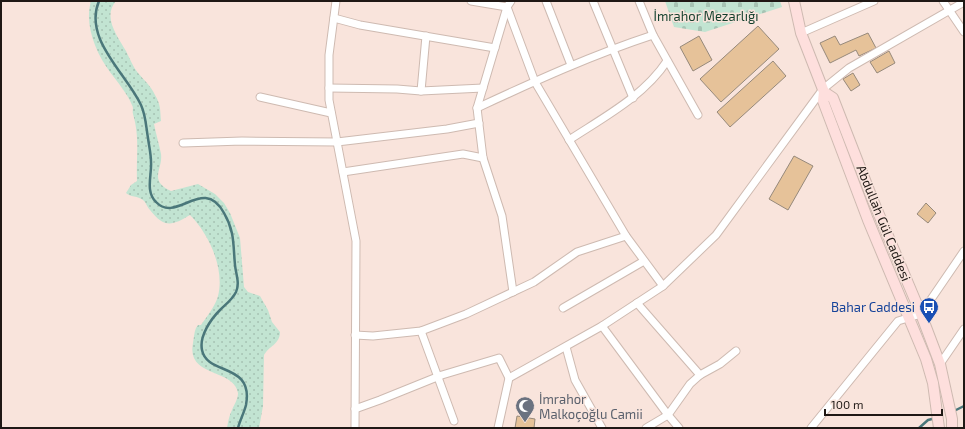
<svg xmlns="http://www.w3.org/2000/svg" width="965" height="429" font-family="'Exo 2',sans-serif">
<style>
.grass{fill:url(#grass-dots)}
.cemetery{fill:url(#cemetery-stones)}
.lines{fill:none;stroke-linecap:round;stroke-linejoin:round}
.stream{stroke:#4a777a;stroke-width:2.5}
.building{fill:#e6c299;stroke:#96897b}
.street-casing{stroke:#cebab1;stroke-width:9}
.secondary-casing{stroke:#cebab1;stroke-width:12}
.street{stroke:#fff;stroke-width:7}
.secondary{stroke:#fedfdd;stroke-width:10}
.labels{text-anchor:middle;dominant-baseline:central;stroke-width:3;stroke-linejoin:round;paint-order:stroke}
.park-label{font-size:13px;fill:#113e2b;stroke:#f9e4dc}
.street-label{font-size:13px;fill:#1f1815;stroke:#f9e4dc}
.transit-label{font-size:13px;fill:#164399;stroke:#f9e4dc;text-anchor:end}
.worship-label{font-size:13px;fill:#5b616d;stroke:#f9e4dc;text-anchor:start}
</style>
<defs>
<pattern id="grass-dots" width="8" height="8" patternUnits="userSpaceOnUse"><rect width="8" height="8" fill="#c2e4d2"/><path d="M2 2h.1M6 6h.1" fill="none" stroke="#a6c3b3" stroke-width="1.8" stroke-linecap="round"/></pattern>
<pattern id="cemetery-stones" width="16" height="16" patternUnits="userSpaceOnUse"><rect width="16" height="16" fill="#c2e4d2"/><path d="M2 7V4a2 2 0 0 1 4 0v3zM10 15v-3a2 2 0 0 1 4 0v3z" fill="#a6c3b3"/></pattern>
</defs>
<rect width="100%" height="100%" fill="#f9e4dc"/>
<path class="grass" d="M91,1H116C102,17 118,37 126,51C130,59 133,67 138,73C144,80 151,86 155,95C161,105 160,110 161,121L154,124C156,134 159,144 161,154C163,170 148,180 171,191L198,184L215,194L224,203L230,213L240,238L244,287L248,292L260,296L268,310L272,322L280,332C280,344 269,346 264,355L263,406L259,428H227C228,422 229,416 232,410C234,405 238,399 238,393C234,368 186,378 193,343C194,337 194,333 196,328L198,325H201C206,318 216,305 218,296C225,269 209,234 190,215C172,226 164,228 150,210C147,207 146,202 143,200C138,196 130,197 126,193L131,185L137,181C136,156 140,138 133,114C132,111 134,108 132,105C127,93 118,83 110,72C96,53 84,25 91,1Z"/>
<polygon class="cemetery" points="665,1 780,1 782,7 705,32 674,27"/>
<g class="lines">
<g class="stream">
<path d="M99,1C83,39 126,73 141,105C146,116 146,127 148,138C149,146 151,154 151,162C152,175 145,191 156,202C177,224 203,175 224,213C235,232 233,245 235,265C236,275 240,283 236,292C232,300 226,304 220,310C211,319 199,336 202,350C207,376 254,362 246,405C244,413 240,420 238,428"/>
<polyline points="954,411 964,406"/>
<polyline points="919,428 928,420 936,418"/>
</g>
</g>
<g class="building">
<polygon points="758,26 779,49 721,102 700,79"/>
<polygon points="868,33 876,48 859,56 856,50 830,63 820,43 835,36 840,45"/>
<polygon points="699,36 712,60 693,71 680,47"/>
<polygon points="889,51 895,63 877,73 870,62"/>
<polygon points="773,61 786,76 730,127 717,112"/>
<polygon points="853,73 860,85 851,91 843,79"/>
<polygon points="794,156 813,166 788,210 769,199"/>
<polygon points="926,203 936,213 928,223 917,214"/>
<polygon points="517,416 535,419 534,428 515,428"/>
</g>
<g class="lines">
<defs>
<g id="street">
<polyline points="336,1 329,55 329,100 356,241 355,428"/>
<polyline points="471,1 507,7 535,82 626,236 663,286"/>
<polyline points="511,1 507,7 477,108 483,158 502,216 513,292"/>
<polyline points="546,1 571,65"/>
<polyline points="593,1 633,98"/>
<polyline points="639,1 653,35 698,115"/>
<polyline points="943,1 964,32"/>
<polyline points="334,18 360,25 495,48"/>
<polyline points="801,33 874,1"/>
<polyline points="329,88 397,89 421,91 483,88"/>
<polyline points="421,91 426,36"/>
<polyline points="260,97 331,113"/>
<path d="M477,108C535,81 592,55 653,35"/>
<path d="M569,140C604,117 644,96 667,61"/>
<polyline points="183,143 242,141 337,142 447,129 479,123"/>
<polyline points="343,172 463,154 483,158"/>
<polyline points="637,303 700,375"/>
<polyline points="563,308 644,261"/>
<polyline points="602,326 668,415 679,428"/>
<polyline points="421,331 454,421"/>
<polyline points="355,335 373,336 421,331 466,314 534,282 577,252 626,236"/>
<polyline points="566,347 575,380 602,428"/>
<polyline points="940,364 964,329"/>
<polyline points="509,378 602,326 663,286 716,235 823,89 849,68 964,2"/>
<polyline points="355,409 380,400 442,375 499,358 509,378 498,428"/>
<polyline points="646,428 668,415 690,384 700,375 720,364 736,351"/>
<polyline points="811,428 898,321 921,314 964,251"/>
</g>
<g id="secondary">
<polyline points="794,1 801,33 824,92 823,101 868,220 926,359 933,383 939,428"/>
<polyline points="824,92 833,98 872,198 921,314 940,364 952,419 952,428"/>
</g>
</defs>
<use href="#street" class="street-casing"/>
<use href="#secondary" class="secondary-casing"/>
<use href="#street" class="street"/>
<use href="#secondary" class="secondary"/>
</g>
<defs>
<symbol id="bus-pin" viewBox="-11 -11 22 30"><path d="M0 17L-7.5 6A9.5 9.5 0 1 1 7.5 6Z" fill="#1a4fb4" stroke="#f9e4dc"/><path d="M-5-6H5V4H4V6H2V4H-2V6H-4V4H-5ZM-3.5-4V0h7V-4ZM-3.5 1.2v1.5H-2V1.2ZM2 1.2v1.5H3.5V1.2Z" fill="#fff"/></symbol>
<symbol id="mosque-pin" viewBox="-11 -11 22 30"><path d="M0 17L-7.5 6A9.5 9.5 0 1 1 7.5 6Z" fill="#6b7280" stroke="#f9e4dc"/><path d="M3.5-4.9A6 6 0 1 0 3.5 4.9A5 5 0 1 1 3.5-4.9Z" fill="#fff"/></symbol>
</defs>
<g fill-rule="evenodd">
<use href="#bus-pin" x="918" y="296" width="22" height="30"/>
<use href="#mosque-pin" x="514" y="395" width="22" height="30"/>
</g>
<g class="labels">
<g class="park-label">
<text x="706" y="16">İmrahor Mezarlığı</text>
</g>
<g class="street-label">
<text transform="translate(884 223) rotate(68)">Abdullah Gül Caddesi</text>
</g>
<g class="transit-label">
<text x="915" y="307">Bahar Caddesi</text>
</g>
<g class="worship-label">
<text x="539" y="399">İmrahor<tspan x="539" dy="15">Malkoçoğlu Camii</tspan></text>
</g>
</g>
<rect width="965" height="429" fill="none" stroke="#1f1815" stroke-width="4"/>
<path d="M825 409v6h117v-6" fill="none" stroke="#1f1815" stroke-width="2"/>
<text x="831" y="409" font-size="12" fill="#1f1815" stroke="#f9e4dc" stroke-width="3" paint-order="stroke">100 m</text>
</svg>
